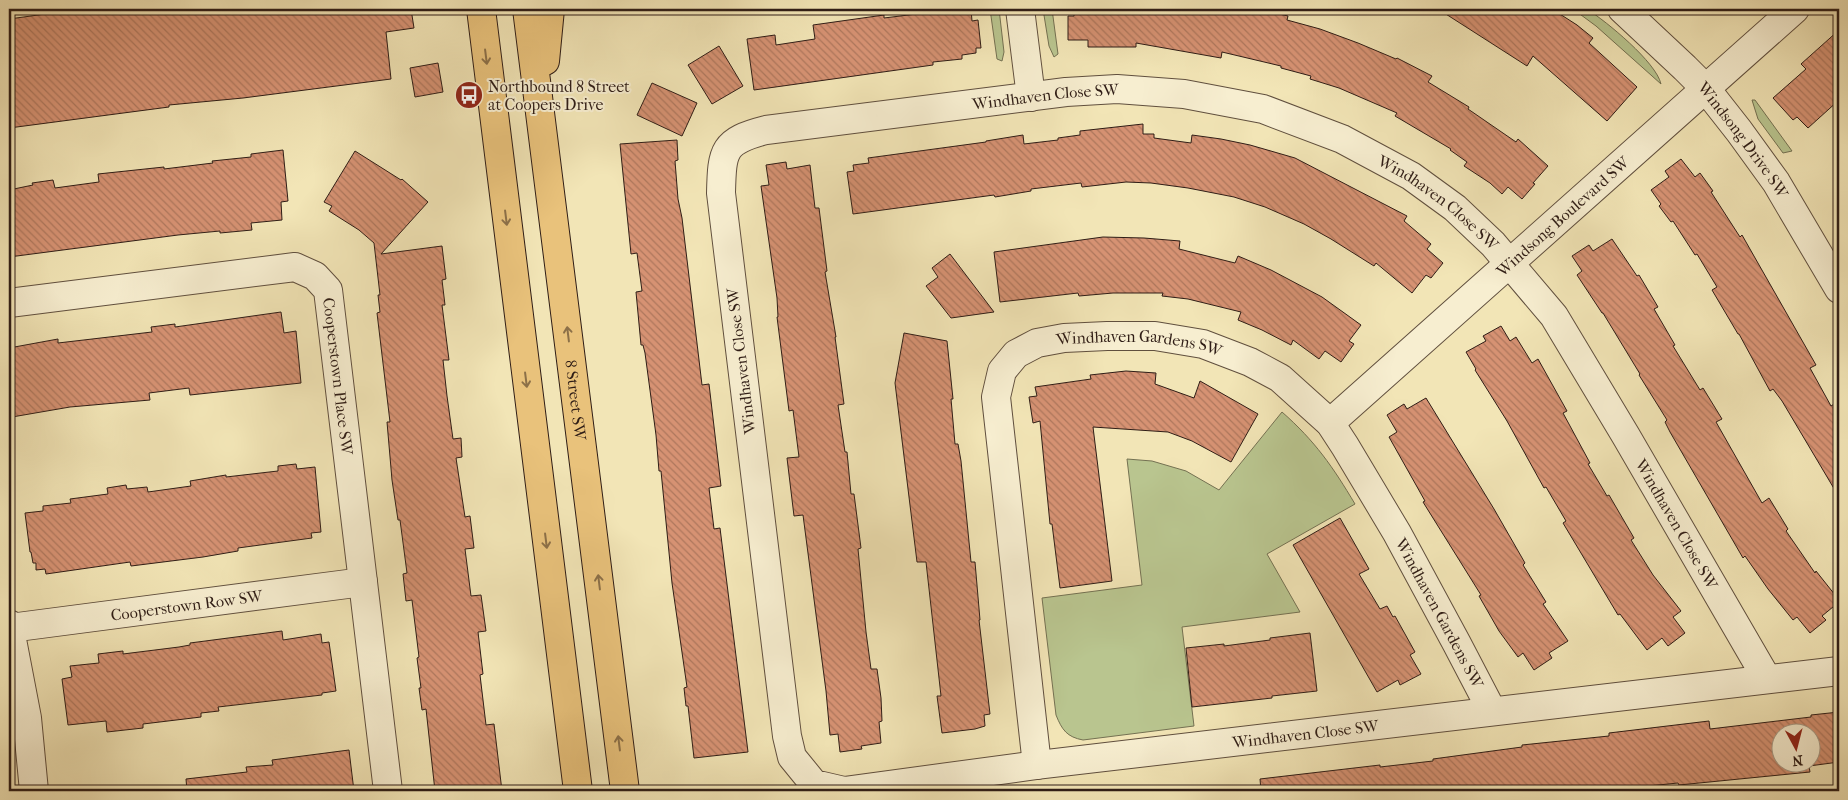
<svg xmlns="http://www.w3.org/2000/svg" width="1848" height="800" font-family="'IM FELL French Canon',serif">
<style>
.green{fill:#b9c58f;stroke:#747152}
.building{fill:url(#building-back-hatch);stroke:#2f1d16;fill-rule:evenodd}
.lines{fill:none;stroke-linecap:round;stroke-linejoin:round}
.minor-casing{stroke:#604f3e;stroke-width:30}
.major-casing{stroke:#2f1d16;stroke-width:30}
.minor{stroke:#f7eed0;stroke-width:28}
.major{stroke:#e9c27b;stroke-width:28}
.oneway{stroke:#8c7048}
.labels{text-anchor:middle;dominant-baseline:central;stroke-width:4;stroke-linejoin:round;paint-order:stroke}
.poi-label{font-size:16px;fill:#2f1d16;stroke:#f7eed0;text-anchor:start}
.street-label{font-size:16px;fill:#2f1d16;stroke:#f7eed0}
</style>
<defs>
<pattern id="building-back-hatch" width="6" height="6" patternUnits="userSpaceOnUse" patternTransform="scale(1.25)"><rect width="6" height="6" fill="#d69273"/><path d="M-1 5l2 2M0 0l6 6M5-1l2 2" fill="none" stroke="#ae775d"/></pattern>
</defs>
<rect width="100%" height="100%" fill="#f2e5b6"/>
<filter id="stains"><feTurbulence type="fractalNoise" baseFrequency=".004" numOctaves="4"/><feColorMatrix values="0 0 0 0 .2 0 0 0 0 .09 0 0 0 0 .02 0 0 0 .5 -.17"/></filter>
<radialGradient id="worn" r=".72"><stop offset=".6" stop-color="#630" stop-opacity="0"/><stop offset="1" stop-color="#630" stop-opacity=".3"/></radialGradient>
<g class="green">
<polygon points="990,9 999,9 1004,52 1002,61 997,59"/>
<polygon points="1043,9 1052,9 1058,54 1054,57 1049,46"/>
<path d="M1573,9H1587C1607,22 1656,62 1661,84L1596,26Z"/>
<polygon points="1752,100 1755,100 1792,151 1783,153 1758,119"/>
<path d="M1282,412C1315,441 1333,467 1355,504L1267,554L1300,612L1182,627L1194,726L1083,740C1067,737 1062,730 1056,715L1042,598L1142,585L1127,459L1152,461L1186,471L1219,490Z"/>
</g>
<g class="building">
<polygon points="82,9 411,9 414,28 386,32 391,79 243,98 169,105 169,107 9,128 9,19"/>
<polygon points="957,9 971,9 972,21 978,20 981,48 976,48 976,53 962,55 962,59 933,62 933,65 754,90 747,39 775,35 776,45 815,39 813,25 884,15 884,18"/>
<polygon points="1074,9 1259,9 1288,16 1287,20 1320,29 1358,43 1396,59 1397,58 1432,76 1428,82 1469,107 1468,109 1516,142 1518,139 1548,166 1533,183 1535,184 1522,199 1508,187 1502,194 1490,183 1464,166 1467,162 1450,150 1451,149 1395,116 1397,113 1339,88 1310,79 1311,76 1281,68 1281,66 1222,52 1221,58 1136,43 1136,47 1088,47 1088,40 1068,40 1068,16 1074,16"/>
<polygon points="1438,9 1552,9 1577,25 1593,38 1589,43 1637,87 1607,121 1533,56 1527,66"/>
<polygon points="1839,30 1839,100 1808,128 1797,117 1793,120 1773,98 1806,69 1801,64"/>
<polygon points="719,46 743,86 712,104 688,65"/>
<polygon points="438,63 443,92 415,97 410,68"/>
<polygon points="652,83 697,103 682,136 637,115"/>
<polygon points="1143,124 1143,134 1154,134 1154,138 1191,143 1192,135 1221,139 1250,145 1295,158 1407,216 1404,221 1431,244 1427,249 1443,263 1431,278 1426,275 1412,293 1376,263 1374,266 1331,239 1304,224 1265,207 1234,197 1188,188 1151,183 1126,182 1082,187 1081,183 1031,189 1031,191 995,197 994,195 853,214 847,172 854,171 853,165 869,163 868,158 986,142 986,141 1023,135 1024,144 1058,140 1058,138 1080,135 1080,131"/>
<polygon points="677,140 678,160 675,161 678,199 682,218 702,385 709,384 721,486 709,488 714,529 720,528 748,752 694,758 688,706 686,706 684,688 687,687 672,583 661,471 659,471 656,435 645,353 643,345 641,345 636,292 642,291 637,253 631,254 620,144"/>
<polygon points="283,150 288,201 281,202 282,220 251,223 252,230 220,233 220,231 178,235 9,257 9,190 33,185 32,183 53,180 55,188 99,182 98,174 164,167 164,169 213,163 212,161 251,157 251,154"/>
<polygon points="355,151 401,180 402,179 428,202 381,254 442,246 446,279 442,280 445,305 442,305 449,360 443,360 447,396 453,439 461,438 462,457 456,458 465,517 470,516 474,548 465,549 471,596 481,595 486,631 478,632 483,674 480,675 486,725 494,724 502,791 435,791 426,709 422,710 419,688 421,688 417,658 419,657 412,600 406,601 403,574 407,573 400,520 398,520 392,480 387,422 390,422 377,313 380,312 378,295 380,295 374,243 359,230 329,211 332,206 324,202"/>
<polygon points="1681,159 1695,177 1700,173 1713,191 1711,192 1740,237 1742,235 1816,365 1810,368 1831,406 1839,401 1839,497 1782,401 1773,389 1770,391 1739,334 1738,334 1712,290 1717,287 1697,254 1695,255 1673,221 1671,222 1659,206 1661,204 1651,190 1669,177 1665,171"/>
<polygon points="786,162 787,169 810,165 815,208 819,208 827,271 825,272 836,337 835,337 844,404 838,405 845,452 847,452 851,494 854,494 861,548 858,549 866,632 871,669 877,669 881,698 882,721 879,722 881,743 861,746 862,749 840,752 838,734 830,735 826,691 803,515 794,516 787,458 799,457 793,410 789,411 777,317 778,317 777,298 761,186 769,185 766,165"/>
<polygon points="1103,237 1144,238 1180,241 1179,249 1235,263 1238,256 1271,270 1322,297 1361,325 1349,341 1354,344 1341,362 1325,351 1319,359 1293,340 1291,345 1262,330 1238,320 1241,312 1188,299 1162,296 1163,293 1113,293 1079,296 1078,293 1000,302 994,252"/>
<polygon points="1612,239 1637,276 1639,275 1658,307 1654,309 1675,345 1673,346 1700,390 1703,388 1722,419 1716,422 1762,503 1769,498 1788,529 1786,531 1815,573 1816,571 1839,600 1839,602 1822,616 1826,620 1810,633 1797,617 1793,620 1768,589 1745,556 1743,558 1670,432 1665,422 1667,420 1639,375 1640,374 1603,313 1602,313 1577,275 1582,271 1572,256 1589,245 1593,251"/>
<polygon points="950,254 994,312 951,318 926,286 938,277 932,268"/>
<polygon points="281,312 284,333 296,331 301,383 190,395 189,388 149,393 150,400 70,407 12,417 12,413 9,413 9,348 58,339 58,343 152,332 151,327 175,324 175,327"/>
<polygon points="1501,326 1510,341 1516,337 1532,363 1538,359 1567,411 1563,413 1590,463 1588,464 1607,496 1609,495 1634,538 1631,540 1653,575 1681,611 1673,617 1685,633 1668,646 1662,638 1647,650 1620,614 1618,615 1563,523 1566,521 1546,487 1544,488 1507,421 1475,370 1476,369 1466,352 1486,341 1483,336"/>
<polygon points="904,333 947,341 953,399 951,399 955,444 958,444 961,461 971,562 975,562 980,620 979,620 990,714 984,715 985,726 975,729 942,733 937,696 941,696 926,562 917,562 895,383"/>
<polygon points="1126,371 1156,373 1155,384 1194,398 1200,381 1258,414 1231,462 1192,441 1168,432 1093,427 1112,581 1060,588 1052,524 1050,524 1040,421 1033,423 1029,397 1037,396 1035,387 1091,379 1090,375"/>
<polygon points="1426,398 1494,509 1525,563 1523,565 1546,602 1543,604 1568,641 1549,653 1552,658 1534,670 1523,653 1518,657 1499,631 1479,596 1481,595 1423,502 1425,501 1389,437 1397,432 1387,415 1404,404 1407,409"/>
<polygon points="296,464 297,469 315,467 321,532 311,533 312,538 238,548 238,551 203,557 131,566 130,562 46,574 45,569 36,570 36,563 33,563 31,552 30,552 25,513 43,511 43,506 71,503 70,499 108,494 107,488 126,485 127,489 147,487 148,492 191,486 190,481 226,475 226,477 278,471 278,466"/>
<polygon points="1340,518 1369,569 1359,574 1380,609 1387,606 1393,617 1395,616 1415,652 1410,655 1421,674 1400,685 1398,680 1377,692 1293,545"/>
<polygon points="282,631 283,640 321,634 322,643 329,642 336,691 322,693 322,695 218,707 219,711 201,713 201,717 143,724 143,728 107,732 106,721 68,725 62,679 72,677 70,666 99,663 98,654 123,651 123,654 179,647 190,645 190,643"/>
<polygon points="1310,633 1317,691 1272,696 1272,698 1192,707 1186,648 1224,644 1224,646 1270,640 1270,638"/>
<path d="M1839,712V762L1809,766L1810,772L1679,785L1678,783L1599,791H1261L1260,779L1380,765V767L1433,761V759L1522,747V745L1609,736V733L1709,721L1710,729L1811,717V715ZM1780,732H1810V762H1780Z"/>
<polygon points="349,750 354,791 187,791 186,779 247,772 246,767 273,765 272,760"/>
</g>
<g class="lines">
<defs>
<g id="minor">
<polyline points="1020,9 1031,97"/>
<path id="s1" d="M1622,9L1685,68L1706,89L1739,131L1776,182L1839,289"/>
<path id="s2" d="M9,303L295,267L315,276L328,290L388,791"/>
<path id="s3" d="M1330,423L1795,9"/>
<polyline points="9,624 27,718 34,791"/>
<path id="s4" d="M10,628L363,582"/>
<path id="s5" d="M1037,765L996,397L1002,371L1016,354L1037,343L1064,338L1107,336H1155L1203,344L1250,362L1280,378L1330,423L1345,446L1397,533L1457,644L1492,711"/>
<path id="s6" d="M844,791L814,784L792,757L787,736L721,193C722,150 723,141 766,130L1066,92L1117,89L1184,94L1263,109L1342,139L1411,176L1455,208L1493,244L1554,316L1626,436L1767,679"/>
<path id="s7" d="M844,791L1037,765L1839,671"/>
</g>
<g id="major">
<polyline points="481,9 578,791"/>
<path id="s8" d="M527,9L625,791"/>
<polyline points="545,61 550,9"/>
</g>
</defs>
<use href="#minor" class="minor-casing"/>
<use href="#major" class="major-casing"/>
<use href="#minor" class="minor"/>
<use href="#major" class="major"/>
</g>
<defs><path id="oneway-shaft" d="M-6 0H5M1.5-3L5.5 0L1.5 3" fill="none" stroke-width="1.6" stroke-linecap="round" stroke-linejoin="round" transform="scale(1.25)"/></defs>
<g class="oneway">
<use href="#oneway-shaft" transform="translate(486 57) rotate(83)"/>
<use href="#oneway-shaft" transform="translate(506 218) rotate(83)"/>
<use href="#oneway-shaft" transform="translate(568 334) rotate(-97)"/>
<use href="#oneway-shaft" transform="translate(526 380) rotate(83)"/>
<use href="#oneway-shaft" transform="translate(546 541) rotate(83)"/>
<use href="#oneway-shaft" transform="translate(599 582) rotate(-97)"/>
<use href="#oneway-shaft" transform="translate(619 743) rotate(-97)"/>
</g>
<defs>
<symbol id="bus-disc" viewBox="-11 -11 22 22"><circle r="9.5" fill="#8f2418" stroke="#f7eed0"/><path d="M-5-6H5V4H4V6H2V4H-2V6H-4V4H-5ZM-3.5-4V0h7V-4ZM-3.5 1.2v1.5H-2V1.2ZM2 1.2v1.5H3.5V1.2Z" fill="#fff"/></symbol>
</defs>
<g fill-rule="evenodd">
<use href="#bus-disc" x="453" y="79" width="32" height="32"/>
</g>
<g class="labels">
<g class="poi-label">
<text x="488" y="86">Northbound 8 Street<tspan x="488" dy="18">at Coopers Drive</tspan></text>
</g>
<g class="street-label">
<text stroke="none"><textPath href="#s6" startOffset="1004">Windhaven Close SW</textPath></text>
<text stroke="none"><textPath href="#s1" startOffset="179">Windsong Drive SW</textPath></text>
<text stroke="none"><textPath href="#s6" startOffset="1424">Windhaven Close SW</textPath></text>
<text stroke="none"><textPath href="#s3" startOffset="311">Windsong Boulevard SW</textPath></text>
<text stroke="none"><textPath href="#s5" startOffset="546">Windhaven Gardens SW</textPath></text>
<text transform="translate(741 361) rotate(-97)">Windhaven Close SW</text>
<text stroke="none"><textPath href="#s2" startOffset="416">Cooperstown Place SW</textPath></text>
<text stroke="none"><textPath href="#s8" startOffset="394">8 Street SW</textPath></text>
<text stroke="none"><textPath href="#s6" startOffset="1829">Windhaven Close SW</textPath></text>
<text stroke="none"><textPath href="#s4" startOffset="178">Cooperstown Row SW</textPath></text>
<text stroke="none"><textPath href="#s5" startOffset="981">Windhaven Gardens SW</textPath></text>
<text stroke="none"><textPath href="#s7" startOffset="465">Windhaven Close SW</textPath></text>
</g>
</g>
<rect width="1848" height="800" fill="none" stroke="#f2e5b6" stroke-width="30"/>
<rect x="10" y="10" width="1828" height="780" fill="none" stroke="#2f1d16" stroke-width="2.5"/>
<rect x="15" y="15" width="1818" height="770" fill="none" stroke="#2f1d16"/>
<g transform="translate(1796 748) rotate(173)"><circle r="24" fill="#f7eed0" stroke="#a79a86"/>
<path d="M0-4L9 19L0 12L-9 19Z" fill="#8f2418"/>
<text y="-8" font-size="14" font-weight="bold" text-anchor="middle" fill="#2f1d16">N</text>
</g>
<rect width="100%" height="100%" filter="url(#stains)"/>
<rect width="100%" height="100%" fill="url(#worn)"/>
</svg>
